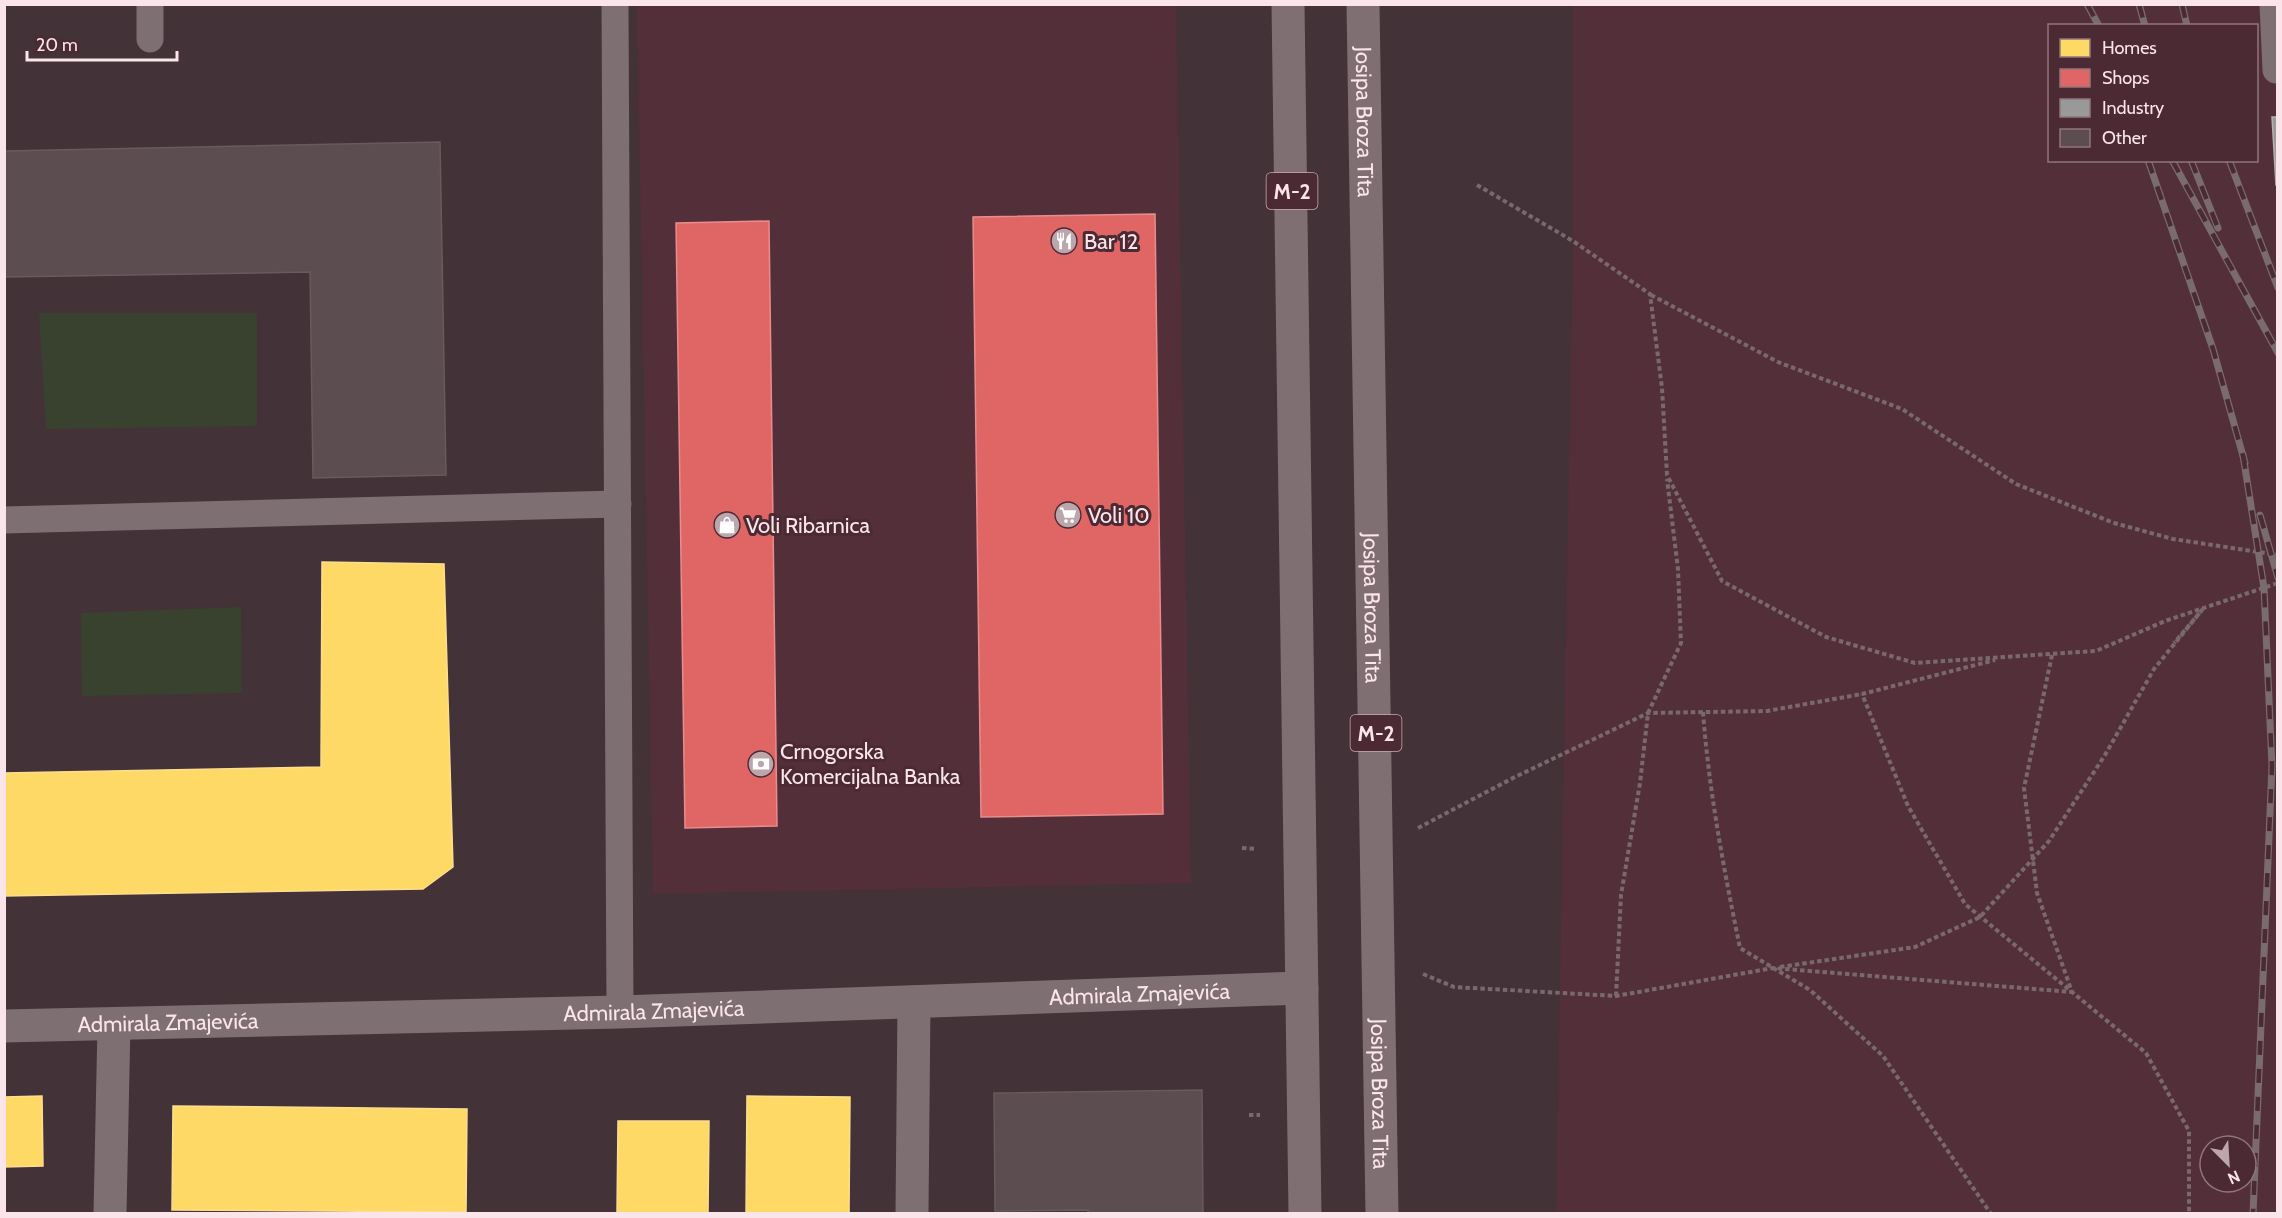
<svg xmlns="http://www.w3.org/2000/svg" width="2282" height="1218" font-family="Cabin,sans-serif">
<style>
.built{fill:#532f3a;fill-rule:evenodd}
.green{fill:#39422e}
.homes{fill:#ffd966;stroke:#fedd8e;stroke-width:1.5}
.shops{fill:#e06666;stroke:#e88c8e;stroke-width:1.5}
.industry{fill:#999;stroke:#b6b0b1;stroke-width:1.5}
.building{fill:#5c4d51;stroke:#695a5e;stroke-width:1.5}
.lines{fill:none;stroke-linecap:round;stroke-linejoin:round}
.path{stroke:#79696e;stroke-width:4;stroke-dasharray:4.5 3;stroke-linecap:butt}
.service{stroke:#7e6f73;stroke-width:27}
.minor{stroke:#7e6f73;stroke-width:33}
.primary{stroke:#7f6f73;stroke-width:33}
.rail-casing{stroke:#796b6e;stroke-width:7}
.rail{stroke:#4b2a34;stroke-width:4.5;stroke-dasharray:14;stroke-linecap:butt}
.labels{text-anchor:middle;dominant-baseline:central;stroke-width:6;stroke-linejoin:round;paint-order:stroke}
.shield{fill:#4b2a34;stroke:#c6adb3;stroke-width:1.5}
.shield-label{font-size:21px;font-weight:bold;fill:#fbe5ea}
.street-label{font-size:22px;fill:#fbe5ea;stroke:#4b2a34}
.poi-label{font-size:22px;fill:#fbe5ea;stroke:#4b2a34;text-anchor:start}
</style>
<rect width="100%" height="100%" fill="#433237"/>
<g class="built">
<polygon points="637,5 1176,5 1191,883 653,894"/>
<path d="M1573,5H2277V1213H1556L1573,241ZM2050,26H2256V160H2050ZM2210,1146H2246V1182H2210Z"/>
</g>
<g class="green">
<polygon points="39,313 257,313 257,426 46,429"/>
<polygon points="241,607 242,693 82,696 81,613"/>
</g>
<g class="homes">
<polygon points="322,562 444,564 453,867 423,889 4,896 4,773 321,767"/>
<polygon points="42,1096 43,1166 4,1167 4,1097"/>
<polygon points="747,1096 850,1097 849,1214 746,1214"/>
<polygon points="173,1106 467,1109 466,1212 172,1210"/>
<polygon points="618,1121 709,1121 708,1214 617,1214"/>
</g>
<g class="shops">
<polygon points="1155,214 1163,814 981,817 973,217"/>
<polygon points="769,221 777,826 685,828 676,223"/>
</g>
<polygon class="industry" points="2272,117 2278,117 2278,185 2276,185"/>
<g class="building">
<polygon points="440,142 446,475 313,478 310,272 4,277 4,151"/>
<polygon points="1202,1090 1203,1214 1088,1214 1088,1210 995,1211 994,1093"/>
</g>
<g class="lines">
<g class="path">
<polyline points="1477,185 1573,241 1650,294 1662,388 1667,475 1722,581 1826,637 1915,663 2096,651 2165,621 2278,583"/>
<polyline points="1651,295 1778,362 1902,409 2016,484 2114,523 2173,539 2278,555"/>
<polyline points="2052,655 2024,788 2037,893 2072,992 2146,1053 2189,1131 2189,1214"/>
<path d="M1703,712C1709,792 1724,870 1740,948L1810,990L1883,1056L1991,1214"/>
<polyline points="1418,828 1515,777 1648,713 1767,711 1862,694 1995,660"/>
<polyline points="1242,848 1256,849"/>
<polyline points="1780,967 1915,947 1980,917 2049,841 2105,755 2154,669 2202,610 2174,643"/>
<polyline points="1423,974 1454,987 1616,996 1773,968 2072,992 1965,904 1908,806 1862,694"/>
<polyline points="1616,996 1621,895 1640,783 1648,713 1681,643 1678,569 1667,479"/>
<polyline points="1249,1115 1260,1115"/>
</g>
<g class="service">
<polyline points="150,4 150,39"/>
<polyline points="615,4 620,1012"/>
<polyline points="2273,4 2276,70"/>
<polyline points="4,520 618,504"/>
</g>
<g class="minor">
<path id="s1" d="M4,1026L620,1012L1302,988"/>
<polyline points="110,1214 114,1024"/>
<polyline points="912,1214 914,1002"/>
</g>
<g class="primary">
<polyline points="1288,4 1305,1214"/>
<path id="s2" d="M1363,4L1382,1214"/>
</g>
<defs>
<g id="rail">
<polyline points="2087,4 2099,26"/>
<polyline points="2139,4 2145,26"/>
<polyline points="2182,4 2187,26"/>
<polyline points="2148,160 2213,349 2245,463"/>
<polyline points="2172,160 2278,353"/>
<polyline points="2191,160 2218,228"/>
<polyline points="2229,160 2278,288"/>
<polyline points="2243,455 2264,588 2272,766 2253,1214"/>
<polyline points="2260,515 2278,578"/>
</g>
</defs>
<use href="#rail" class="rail-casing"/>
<use href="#rail" class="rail"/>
</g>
<defs>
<symbol id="restaurant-disc" viewBox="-11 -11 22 22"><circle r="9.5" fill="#bba6ab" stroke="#4b2a34"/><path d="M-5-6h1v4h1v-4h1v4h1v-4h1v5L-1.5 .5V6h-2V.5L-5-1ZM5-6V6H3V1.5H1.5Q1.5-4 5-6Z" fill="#fff"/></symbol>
<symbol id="supermarket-disc" viewBox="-11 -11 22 22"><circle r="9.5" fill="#bba6ab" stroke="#4b2a34"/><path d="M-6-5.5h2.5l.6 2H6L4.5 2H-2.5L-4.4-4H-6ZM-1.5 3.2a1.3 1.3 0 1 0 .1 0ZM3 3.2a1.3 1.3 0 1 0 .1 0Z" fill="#fff"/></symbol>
<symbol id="shop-disc" viewBox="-11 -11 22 22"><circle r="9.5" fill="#bba6ab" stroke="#4b2a34"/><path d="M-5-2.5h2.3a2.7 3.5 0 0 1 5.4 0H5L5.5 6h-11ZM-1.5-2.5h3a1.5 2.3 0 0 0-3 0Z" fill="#fff"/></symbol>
<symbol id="bank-disc" viewBox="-11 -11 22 22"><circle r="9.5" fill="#bba6ab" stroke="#4b2a34"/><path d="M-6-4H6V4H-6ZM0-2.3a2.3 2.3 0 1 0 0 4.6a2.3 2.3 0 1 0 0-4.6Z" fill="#fff"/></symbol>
</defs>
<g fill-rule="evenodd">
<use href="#restaurant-disc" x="1049" y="226" width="30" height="30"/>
<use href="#supermarket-disc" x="1053" y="500" width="30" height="30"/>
<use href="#shop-disc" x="712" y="510" width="30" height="30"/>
<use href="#bank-disc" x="746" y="749" width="30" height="30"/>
</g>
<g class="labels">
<g class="shield">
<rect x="1266.5" y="173" width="51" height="36" rx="4.5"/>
<rect x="1350.5" y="715" width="51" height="36" rx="4.5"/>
</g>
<g class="shield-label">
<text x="1292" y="191">M-2</text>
<text x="1376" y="733">M-2</text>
</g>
<g class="street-label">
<text stroke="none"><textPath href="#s2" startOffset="118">Josipa Broza Tita</textPath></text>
<text stroke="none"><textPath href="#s2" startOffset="604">Josipa Broza Tita</textPath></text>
<text stroke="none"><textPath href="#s1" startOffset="1136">Admirala Zmajevića</textPath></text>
<text stroke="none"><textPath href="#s1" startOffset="650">Admirala Zmajevića</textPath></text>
<text stroke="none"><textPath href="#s1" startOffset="164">Admirala Zmajevića</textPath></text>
<text stroke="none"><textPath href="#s2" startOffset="1090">Josipa Broza Tita</textPath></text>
</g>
<g class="poi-label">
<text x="1084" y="241">Bar 12</text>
<text x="1088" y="515">Voli 10</text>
<text x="746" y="525">Voli Ribarnica</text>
<text x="780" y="751">Crnogorska<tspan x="780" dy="25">Komercijalna Banka</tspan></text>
</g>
</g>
<rect width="2282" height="1218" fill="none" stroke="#fbe5ea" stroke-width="12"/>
<rect x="2048" y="24" width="210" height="138" fill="#4b2a34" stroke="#91757d" stroke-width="1.5"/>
<rect x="2060" y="39" width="30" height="18" fill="#ffd966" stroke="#91757d" stroke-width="1.5"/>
<text x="2102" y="54" font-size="18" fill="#fbe5ea">Homes</text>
<rect x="2060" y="69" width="30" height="18" fill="#e06666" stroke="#91757d" stroke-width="1.5"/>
<text x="2102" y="84" font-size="18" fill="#fbe5ea">Shops</text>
<rect x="2060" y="99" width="30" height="18" fill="#999999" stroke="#91757d" stroke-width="1.5"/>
<text x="2102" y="114" font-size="18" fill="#fbe5ea">Industry</text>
<rect x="2060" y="129" width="30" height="18" fill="#5c4d51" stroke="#91757d" stroke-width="1.5"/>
<text x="2102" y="144" font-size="18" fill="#fbe5ea">Other</text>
<g transform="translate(2228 1164) rotate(156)"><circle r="28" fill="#4b2a34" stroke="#91757d" stroke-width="1.5"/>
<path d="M0-4.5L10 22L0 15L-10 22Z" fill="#bba6ab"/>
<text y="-9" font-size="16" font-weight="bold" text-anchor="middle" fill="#fbe5ea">N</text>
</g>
<path d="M27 51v9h150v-9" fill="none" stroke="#fbe5ea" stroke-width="3"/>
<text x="36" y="51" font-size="18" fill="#fbe5ea" stroke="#4b2a34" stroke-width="4.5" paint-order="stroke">20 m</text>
</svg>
